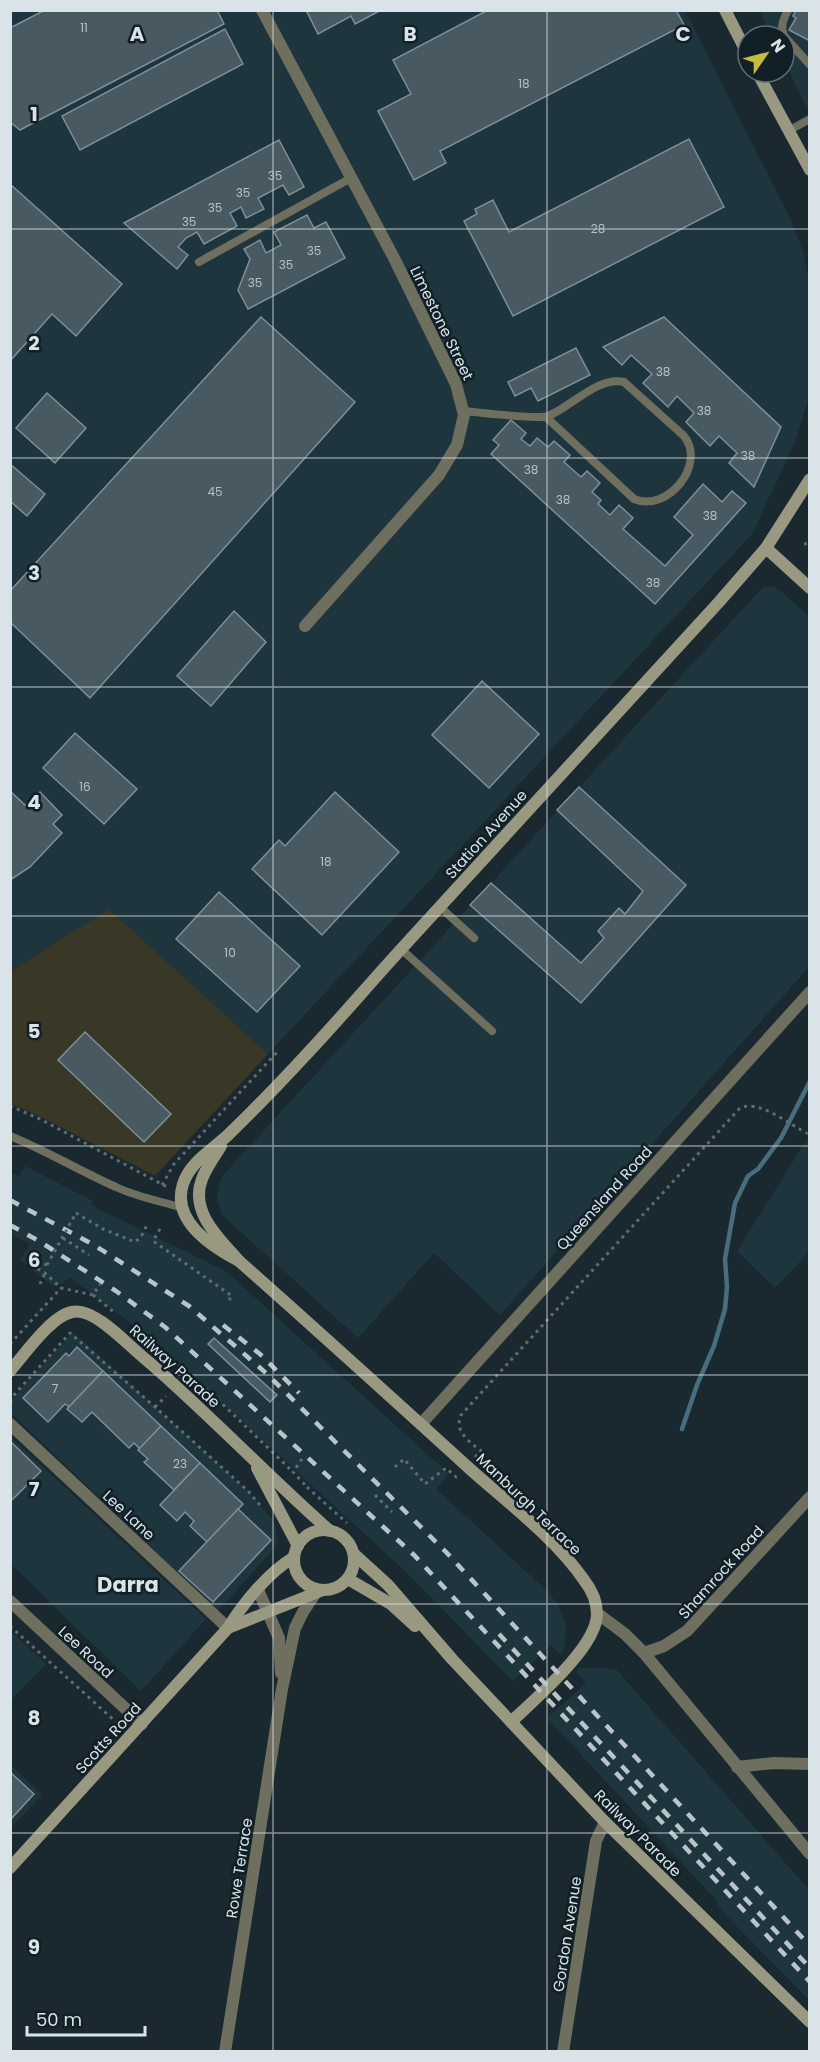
<svg xmlns="http://www.w3.org/2000/svg" width="820" height="2062" font-family="Poppins,sans-serif">
<style>
.built{fill:#1e353e}
.green{fill:#393826}
.lines{fill:none;stroke-linecap:round;stroke-linejoin:round}
.stream{stroke:#486d7e;stroke-width:4.5}
.building{fill:#495961;stroke:#7d8f97;stroke-width:1.5}
.path{stroke:#5f6d72;stroke-width:3;stroke-dasharray:3 4.5;stroke-linecap:butt}
.lane{stroke:#6f6f60;stroke-width:8}
.street{stroke:#6f6f60;stroke-width:12}
.secondary{stroke:#999880;stroke-width:12}
.rail{stroke:#b9c4c9;stroke-width:4.5;stroke-dasharray:10 10;stroke-linecap:butt}
.path-bridge{stroke:#5f6d72;stroke-width:3;stroke-dasharray:3 4.5;stroke-linecap:butt}
.grid{fill:none;stroke:#dae4e8;stroke-width:1.5;stroke-opacity:0.55}
.labels{text-anchor:middle;dominant-baseline:central;stroke-width:5;stroke-linejoin:round;paint-order:stroke}
.number-label{font-size:12px;fill:#b6c1c6}
.street-label{font-size:15px;fill:#dae4e8;stroke:#111f26}
.district-label{font-size:21px;font-weight:bold;fill:#dae4e8;stroke:#111f26}
.grid-label{font-size:20px;text-anchor:middle;font-weight:bold;fill:#dae4e8;stroke:#111f26;stroke-width:5;stroke-linejoin:round;paint-order:stroke}
</style>
<rect width="100%" height="100%" fill="#1a2930"/>
<g class="built">
<polygon points="11,11 685,11 790,218 803,251 809,280 808,400 795,442 752,534 268,1054 109,909 11,971"/>
<polygon points="760,11 809,11 809,113 784,60 784,36 772,36"/>
<polygon points="772,586 781,591 809,617 809,967 500,1315 434,1253 358,1338 222,1215 217,1200 218,1187 223,1175 763,587"/>
<polygon points="809,1136 809,1252 775,1288 737,1251"/>
<polygon points="25,1166 93,1201 91,1205 227,1272 449,1474 436,1489 543,1587 558,1604 566,1625 565,1646 561,1655 551,1645 513,1681 405,1571 158,1344 71,1278 54,1287 20,1260 30,1244 11,1235 11,1173 20,1176"/>
<polygon points="73,1332 248,1491 271,1518 276,1526 277,1545 218,1611 11,1413 10,1401"/>
<polygon points="10,1436 206,1619 141,1691 11,1564"/>
<polygon points="11,1631 46,1664 11,1700 10,1700"/>
<polygon points="581,1667 616,1669 809,1890 809,2000 716,1905 718,1902 547,1718 586,1683 575,1671"/>
<polygon points="10,1764 42,1795 11,1828 10,1828"/>
</g>
<polygon class="green" points="109,909 268,1054 155,1176 37,1115 11,1104 11,971"/>
<g class="lines">
<polyline class="stream" points="682,1429 697,1385 714,1346 725,1309 727,1287 725,1259 735,1203 748,1176 758,1169 781,1138 810,1081"/>
</g>
<g class="building">
<polygon points="45,10 217,10 224,24 20,130 10,122 10,28"/>
<polygon points="306,10 381,10 355,24 351,16 318,34"/>
<polygon points="488,10 676,10 684,25 440,151 446,163 414,180 378,111 411,94 393,60"/>
<polygon points="796,10 810,10 810,41 789,30 796,18 793,16"/>
<polygon points="225,29 243,64 80,150 62,116"/>
<polygon points="689,139 724,207 513,316 464,221 477,214 475,209 493,200 509,232"/>
<polygon points="279,140 304,187 289,195 283,185 258,198 264,209 246,218 241,207 230,213 237,226 204,244 197,232 186,238 178,247 188,255 177,269 124,223"/>
<polygon points="10,184 122,284 76,336 52,314 10,361"/>
<polygon points="307,215 314,228 326,222 345,258 248,309 238,290 250,259 244,249 260,240 266,253 281,245 274,232"/>
<polygon points="261,317 355,402 90,698 10,622 10,591"/>
<polygon points="664,317 781,427 754,487 729,463 737,453 719,436 710,446 686,422 694,413 677,396 668,407 643,383 652,374 631,355 622,365 603,347"/>
<polygon points="576,348 590,375 538,401 531,388 515,396 508,382"/>
<polygon points="47,393 86,428 55,463 16,428"/>
<polygon points="511,420 526,433 521,439 530,446 537,438 548,447 554,441 570,455 564,462 581,477 587,471 600,483 592,492 601,500 598,504 610,515 619,505 633,518 623,529 665,566 693,535 674,517 703,484 722,502 732,491 746,503 655,604 491,454 499,445 493,440"/>
<polygon points="10,464 45,494 27,516 10,501"/>
<polygon points="234,611 266,642 211,706 177,676"/>
<polygon points="482,681 539,734 489,788 432,735"/>
<polygon points="75,733 137,789 104,824 43,768"/>
<polygon points="579,787 686,885 581,1003 470,905 491,883 581,963 604,938 598,931 619,908 625,914 643,891 557,810"/>
<polygon points="10,791 25,805 40,792 62,815 53,824 62,833 30,867 10,880"/>
<polygon points="335,792 399,852 322,935 252,869 279,840 285,846"/>
<polygon points="219,892 300,966 257,1012 176,939"/>
<polygon points="85,1032 171,1114 144,1142 58,1060"/>
<polygon points="214,1338 277,1395 270,1402 208,1344"/>
<polygon points="77,1347 103,1371 69,1407 65,1404 48,1422 23,1398 66,1353 69,1356"/>
<polygon points="103,1371 161,1426 140,1449 134,1443 129,1448 92,1412 82,1422 67,1409"/>
<polygon points="161,1426 200,1463 174,1490 144,1462 148,1459 138,1450"/>
<polygon points="10,1441 41,1471 10,1502"/>
<polygon points="200,1463 243,1504 207,1542 190,1526 194,1521 185,1512 177,1521 160,1505"/>
<polygon points="238,1509 271,1540 213,1602 179,1571"/>
<polygon points="10,1772 34,1794 10,1820"/>
</g>
<g class="lines">
<g class="path">
<polyline points="804,544 810,543"/>
<polyline points="10,1106 40,1119 169,1188"/>
<polyline points="162,1185 174,1164 279,1050"/>
<polyline points="76,1213 103,1229 135,1242 141,1237 148,1223"/>
<polyline points="160,1229 153,1241 232,1296 229,1300"/>
<polyline points="63,1238 89,1255"/>
<polyline points="47,1265 33,1259 30,1264 45,1273 61,1288 93,1295 100,1284"/>
<polyline points="40,1284 45,1273"/>
<polyline points="93,1295 115,1313"/>
<polyline points="132,1326 213,1395 293,1472"/>
<polyline points="10,1344 61,1288"/>
<polyline points="10,1402 14,1395 70,1333 155,1407 248,1491 260,1505"/>
<polyline points="155,1407 166,1396"/>
<path d="M475,1457L481,1451C469,1441 454,1432 461,1415L739,1109C756,1097 790,1125 807,1133L810,1129"/>
<polyline points="302,1459 293,1472 307,1487"/>
<polyline points="395,1467 404,1459 425,1484 446,1468 456,1477 459,1475"/>
<polyline points="307,1487 347,1523"/>
<polyline points="375,1495 392,1512"/>
<polyline points="10,1626 116,1722"/>
</g>
<g class="lane">
<polyline points="784,36 810,65"/>
<path d="M784,36C780,26 783,20 788,10"/>
<polyline points="788,131 810,119"/>
<polyline points="199,262 351,178"/>
<path d="M463,411C477,412 538,420 548,416C571,407 598,376 624,382L684,436C707,465 667,513 634,499L546,417"/>
<polyline points="440,907 474,938"/>
<polyline points="401,949 492,1031"/>
<path d="M10,1136C47,1151 80,1171 116,1187C137,1197 160,1201 183,1208"/>
</g>
<g class="street">
<polyline points="262,10 394,258 456,384 464,415 457,445 439,475 305,626"/>
<polyline points="422,1423 810,992"/>
<polyline points="10,1424 228,1628"/>
<polyline points="258,1590 279,1638 281,1673"/>
<polyline points="10,1601 142,1724"/>
<polyline points="597,1613 625,1634 644,1653 810,1854"/>
<polyline points="644,1653 664,1646 687,1631 810,1497"/>
<polyline points="737,1767 774,1763 810,1764"/>
<polyline points="225,2052 282,1689 295,1628 303,1612 315,1594"/>
<polyline points="563,2052 596,1841 605,1822"/>
</g>
<g class="secondary">
<polyline points="725,10 748,55"/>
<polyline points="757,72 810,170"/>
<polyline points="766,548 810,588"/>
<path d="M221,1146C214,1157 206,1168 202,1179C189,1212 220,1239 239,1261C317,1330 393,1399 470,1469C508,1503 555,1538 584,1580C591,1589 597,1602 597,1614C597,1647 535,1699 511,1722"/>
<path d="M239,1261C212,1247 171,1221 183,1184C190,1162 212,1150 228,1135C254,1110 279,1084 304,1057C338,1021 370,983 404,946C509,831 614,716 719,602L766,548L810,479"/>
<path d="M10,1371C25,1354 51,1316 72,1312C83,1310 93,1316 102,1322C119,1334 134,1350 150,1363C212,1417 268,1476 330,1531"/>
<polyline points="257,1468 298,1546"/>
<circle cx="324" cy="1560" r="30"/>
<polyline points="354,1554 388,1585 452,1659 605,1822 810,2022"/>
<polyline points="348,1579 391,1604 415,1626"/>
<polyline points="228,1628 323,1590"/>
<path d="M10,1868L228,1628C244,1602 268,1573 294,1557"/>
</g>
<g class="rail">
<polyline points="10,1200 94,1245 189,1306 266,1373 446,1552 810,1946"/>
<polyline points="10,1225 39,1241 116,1291 165,1327 414,1555 810,1982"/>
<polyline points="223,1325 260,1354 299,1393"/>
<polyline points="499,1634 810,1968"/>
</g>
<polyline class="path-bridge" points="47,1265 76,1213"/>
</g>
<path class="grid" d="M273,10V2052M547,10V2052M10,229H810M10,458H810M10,687H810M10,916H810M10,1146H810M10,1375H810M10,1604H810M10,1833H810"/>
<g class="labels">
<g class="number-label">
<text x="84" y="27">11</text>
<text x="524" y="83">18</text>
<text x="275" y="175">35</text>
<text x="243" y="192">35</text>
<text x="215" y="207">35</text>
<text x="189" y="221">35</text>
<text x="598" y="228">28</text>
<text x="314" y="250">35</text>
<text x="286" y="264">35</text>
<text x="255" y="282">35</text>
<text x="663" y="371">38</text>
<text x="704" y="410">38</text>
<text x="748" y="455">38</text>
<text x="531" y="469">38</text>
<text x="215" y="491">45</text>
<text x="563" y="499">38</text>
<text x="710" y="515">38</text>
<text x="653" y="582">38</text>
<text x="85" y="786">16</text>
<text x="326" y="861">18</text>
<text x="230" y="952">10</text>
<text x="55" y="1388">7</text>
<text x="180" y="1463">23</text>
</g>
<g class="street-label">
<text transform="translate(442 323) rotate(64)">Limestone Street</text>
<text transform="translate(486 834) rotate(-48)">Station Avenue</text>
<text transform="translate(604 1198) rotate(-48)">Queensland Road</text>
<text transform="translate(175 1366) rotate(42)">Railway Parade</text>
<text transform="translate(529 1504) rotate(44)">Manburgh Terrace</text>
<text transform="translate(129 1515) rotate(43)">Lee Lane</text>
<text transform="translate(721 1572) rotate(-48)">Shamrock Road</text>
<text transform="translate(86 1652) rotate(43)">Lee Road</text>
<text transform="translate(108 1738) rotate(-48)">Scotts Road</text>
<text transform="translate(638 1833) rotate(45)">Railway Parade</text>
<text transform="translate(239 1868) rotate(-81)">Rowe Terrace</text>
<text transform="translate(567 1934) rotate(-81)">Gordon Avenue</text>
</g>
<g class="district-label">
<text x="128" y="1584">Darra</text>
</g>
</g>
<g class="grid-label">
<text x="137" y="41">A</text>
<text x="410" y="41">B</text>
<text x="683" y="41">C</text>
<text x="34" y="121">1</text>
<text x="34" y="350">2</text>
<text x="34" y="580">3</text>
<text x="34" y="809">4</text>
<text x="34" y="1038">5</text>
<text x="34" y="1267">6</text>
<text x="34" y="1496">7</text>
<text x="34" y="1725">8</text>
<text x="34" y="1954">9</text>
</g>
<rect width="820" height="2062" fill="none" stroke="#dae4e8" stroke-width="24"/>
<g transform="translate(766 54) rotate(55)"><circle r="28" fill="#111f26" stroke="#616e74" stroke-width="1.5"/>
<path d="M0-4.5L10 22L0 15L-10 22Z" fill="#c4bc3e"/>
<text y="-9" font-size="16" font-weight="bold" text-anchor="middle" fill="#dae4e8">N</text>
</g>
<path d="M27 2026v9h118v-9" fill="none" stroke="#dae4e8" stroke-width="3"/>
<text x="36" y="2026" font-size="18" fill="#dae4e8" stroke="#111f26" stroke-width="4.5" paint-order="stroke">50 m</text>
</svg>
